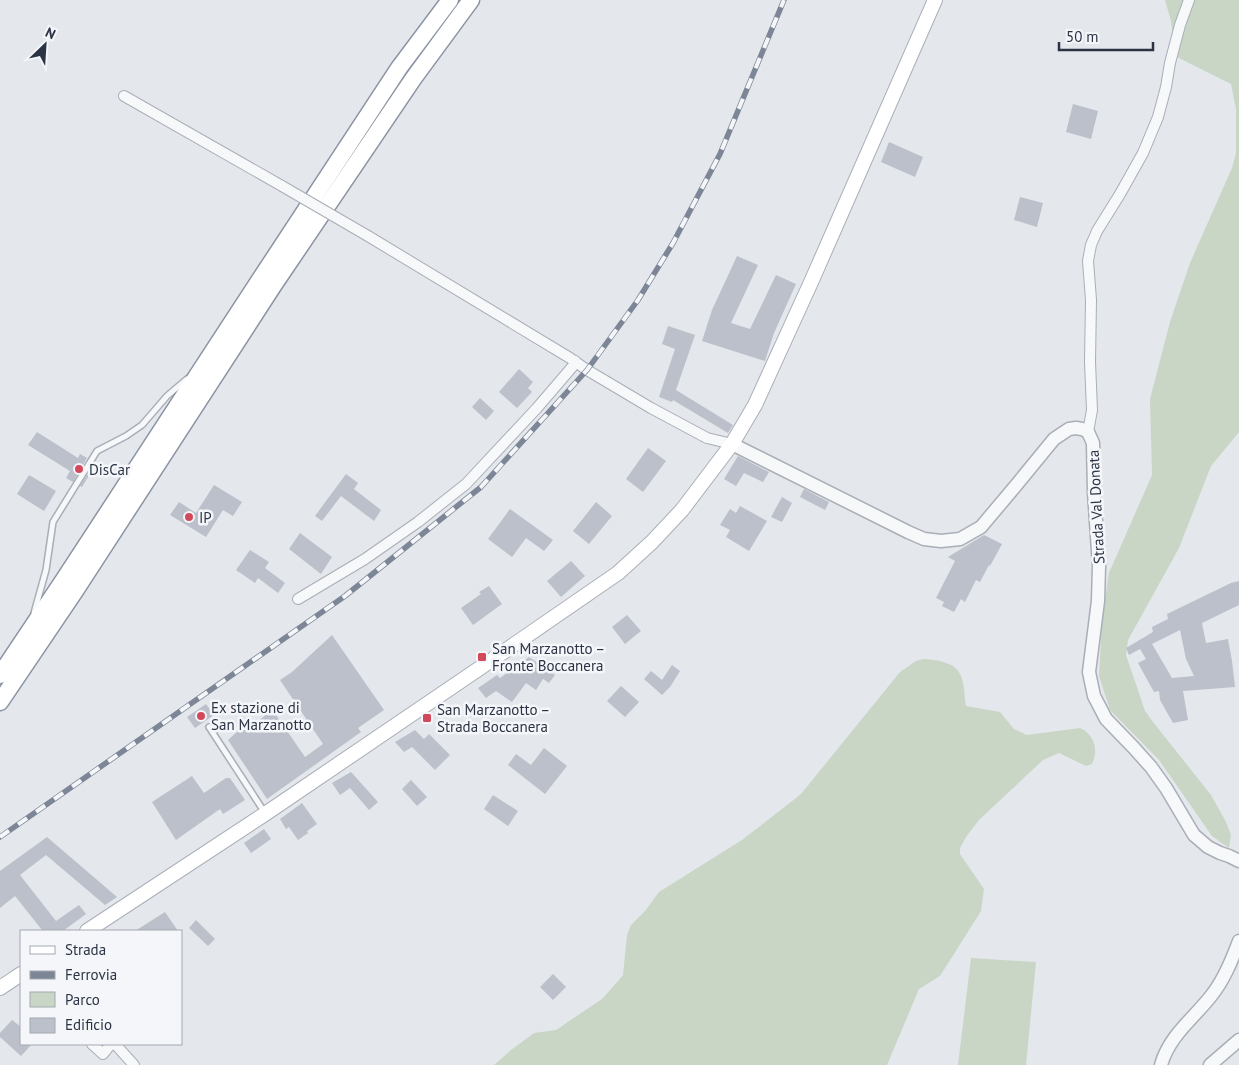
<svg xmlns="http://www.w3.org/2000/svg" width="1239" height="1065" font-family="'PT Sans',sans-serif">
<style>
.green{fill:#c9d6c5}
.building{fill:#bbc0ca;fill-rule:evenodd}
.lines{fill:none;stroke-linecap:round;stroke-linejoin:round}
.service-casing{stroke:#a9aeb7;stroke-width:8}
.minor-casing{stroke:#a9aeb7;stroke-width:12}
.tertiary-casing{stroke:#a9aeb7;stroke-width:15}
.secondary-casing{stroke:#a9aeb7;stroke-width:16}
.trunk-casing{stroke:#8b94a3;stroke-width:19}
.service{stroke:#f7f8fa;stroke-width:5}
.minor{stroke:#f7f8fa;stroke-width:10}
.tertiary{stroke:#f7f8fa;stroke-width:12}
.secondary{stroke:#fff;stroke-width:14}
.trunk{stroke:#fff;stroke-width:16}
.rail-casing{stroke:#7d8696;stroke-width:5.5}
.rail{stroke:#f4f6f9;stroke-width:4;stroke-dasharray:11;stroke-linecap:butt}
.minor-bridge-casing{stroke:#a9aeb7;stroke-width:12;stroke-linecap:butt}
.minor-bridge{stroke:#f7f8fa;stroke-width:10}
.poi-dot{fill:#d1495b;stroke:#f4f6f9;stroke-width:2}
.labels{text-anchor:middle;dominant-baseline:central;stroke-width:5;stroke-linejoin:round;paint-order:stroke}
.poi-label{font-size:15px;fill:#2b3445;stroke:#f4f6f9;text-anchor:start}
.street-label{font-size:15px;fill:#2b3445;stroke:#f4f6f9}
</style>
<rect width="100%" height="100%" fill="#e4e7ec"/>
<g class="green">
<polygon points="1165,0 1239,0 1239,432 1211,466 1179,548 1128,640 1126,655 1145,711 1153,722 1211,795 1226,822 1231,835 1229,848 1212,836 1159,760 1110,710 1099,676 1102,619 1109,573 1152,475 1150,399 1170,322 1190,263 1232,168 1236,153 1236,109 1231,84 1175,56 1171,21"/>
<path d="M923,659C930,659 938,660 946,663C966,669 963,688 966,706L1000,712L1014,729L1027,735L1080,728C1094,734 1099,750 1092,764L1086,766L1059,753L1043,760L979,820L966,837L960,848V854L984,889L981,911L940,976L919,989L887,1065H494L511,1050L534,1033L556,1030L602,999L619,980L623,975L627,935L631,925L645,911L659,892L742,840L796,798L801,794L900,672L916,661Z"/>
<polygon points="971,958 1036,962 1026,1065 958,1065"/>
</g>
<g class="building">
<polygon points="1073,104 1098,111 1091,139 1066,132"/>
<polygon points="889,142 923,157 915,177 881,162"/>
<polygon points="1020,197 1043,203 1037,227 1014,220"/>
<polygon points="737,256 758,265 731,323 750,329 776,275 796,284 774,333 765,361 702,341 712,310"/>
<polygon points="668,326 695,335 676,390 733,425 728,433 673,400 672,402 659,397 675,349 662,344"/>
<polygon points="519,369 533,382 528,388 532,392 517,408 499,392"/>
<polygon points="480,398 494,411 486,420 472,407"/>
<polygon points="37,432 78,458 80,454 87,458 73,482 66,478 70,471 28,445"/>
<polygon points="648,448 666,461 643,492 626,479"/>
<polygon points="738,456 769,472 763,482 744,473 736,486 724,479"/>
<polygon points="95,463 96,464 82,487 80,486"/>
<polygon points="346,474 358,483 354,489 381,510 374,521 341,496 322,521 315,516"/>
<polygon points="29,475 56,491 44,511 17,494"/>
<polygon points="214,485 242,502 233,516 223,510 206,537 170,515 179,502 196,513"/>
<polygon points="804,489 829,502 825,510 800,497"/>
<polygon points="782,497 792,503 782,522 771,517"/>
<polygon points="596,502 612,516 589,544 573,531"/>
<polygon points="740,506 767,521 749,551 726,537 730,530 720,525 730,509 736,513"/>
<polygon points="510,509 553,540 544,551 526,538 512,557 488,539"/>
<polygon points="300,533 332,557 321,574 289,549"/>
<polygon points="984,535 1002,544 990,566 989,565 980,582 976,580 965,602 961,599 954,612 942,606 944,602 936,598 955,561 948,557"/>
<polygon points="250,550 269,562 265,568 285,583 278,593 258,578 255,583 236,570"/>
<polygon points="571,561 585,576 561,597 547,581"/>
<path d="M1239,581V605L1202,623L1206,643L1228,639L1232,661L1235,687L1183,691L1188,720L1173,723L1160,700L1159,691L1154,692L1138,663L1146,659L1140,649L1129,655L1126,648L1153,632L1152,627L1168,619L1167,614L1231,583ZM1180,630L1186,659L1194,676L1172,678L1152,644Z"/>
<polygon points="489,586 502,604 473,625 461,608 481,594 479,592"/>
<polygon points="627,615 641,631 625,644 612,627"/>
<polygon points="332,635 384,710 358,728 361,732 267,799 228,740 247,723 251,728 272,709 305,757 323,744 280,680 292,672"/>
<polygon points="529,657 555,675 549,683 543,679 536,690 526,683 512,702 496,691 486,698 478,688 497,675 500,678"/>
<polygon points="672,665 680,671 670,687 662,695 644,679 651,671 662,680"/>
<polygon points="621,686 639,702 625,717 607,701"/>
<polygon points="206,704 214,715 195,728 187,717"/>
<polygon points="415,730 424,739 429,734 450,755 435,770 412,747 404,752 395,742"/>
<polygon points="544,748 567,766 545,794 508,765 516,754 531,765"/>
<polygon points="351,772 378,802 369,810 350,788 340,795 332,783"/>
<polygon points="192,776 204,793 226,778 230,778 245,800 223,814 220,809 176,840 152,802"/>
<polygon points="411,780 427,797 417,806 402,789"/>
<polygon points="493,795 518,811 508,826 484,809"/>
<polygon points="302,803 317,824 307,831 308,833 298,840 289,827 286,829 280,819"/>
<polygon points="264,829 271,839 251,853 244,843"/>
<polygon points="47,837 117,897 105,905 46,855 20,875 56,921 79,905 86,914 63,931 41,931 42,930 15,896 0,908 0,871"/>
<polygon points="165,912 178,931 135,931"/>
<polygon points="196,920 215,939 208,946 189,928"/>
<polygon points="553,974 566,987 553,1000 540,987"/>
<polygon points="12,1020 21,1027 21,1044 32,1044 21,1056 0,1037 0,1033"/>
</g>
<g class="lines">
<defs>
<g id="service">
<polyline points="34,613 46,570 53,522 97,451 126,436 142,425 167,396 187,379"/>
<polyline points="209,727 265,813"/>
</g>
<g id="minor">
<polyline points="124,96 282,186"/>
<polyline points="368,236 570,358 587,370 651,408 707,438 732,444"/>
<polyline points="1088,432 1092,410 1090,362 1091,300 1088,261 1091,245 1097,231 1120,194 1143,153 1158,117 1166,87 1170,63 1180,25 1189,0"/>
<polyline points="298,599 365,559 418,522 466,484 537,408 573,366 575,361"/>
<polyline points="92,1044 103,1054 111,1044"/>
<polyline points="115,1044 134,1065"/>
</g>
<g id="tertiary">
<polyline points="732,444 908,532 924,539 941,541 960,539 981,527 1018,483 1054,439 1069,429 1076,428 1082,429 1088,432 1093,443 1094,492 1099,566 1098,601 1089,672 1094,696 1106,719 1134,748 1151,767 1166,788 1194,835 1208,847 1220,853 1229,856 1239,861"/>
<path d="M1161,1065C1169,1036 1193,1019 1211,996C1224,980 1232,960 1239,941"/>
<polyline points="1210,1065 1239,1040"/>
</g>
<g id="secondary">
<polyline points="87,931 265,814 502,653 618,573 652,542 682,510 732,444 755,405 812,280 935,0"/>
<polyline points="0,988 21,974"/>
</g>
<g id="trunk">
<polyline points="0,675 63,581 261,278 399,68 450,0"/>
<polyline points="0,702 75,591 273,286 413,79 471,0"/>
</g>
</defs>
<use href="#service" class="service-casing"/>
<use href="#minor" class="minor-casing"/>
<use href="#tertiary" class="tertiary-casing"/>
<use href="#secondary" class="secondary-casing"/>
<use href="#trunk" class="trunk-casing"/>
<use href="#service" class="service"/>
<use href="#minor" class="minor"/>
<use href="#tertiary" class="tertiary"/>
<use href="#secondary" class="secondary"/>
<use href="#trunk" class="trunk"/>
<defs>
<polyline id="rail" points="0,837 345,596 481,487 587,370 638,300 673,243 720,154 784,0"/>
</defs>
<use href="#rail" class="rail-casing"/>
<use href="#rail" class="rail"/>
<defs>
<polyline id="minor-bridge" points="282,186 368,236"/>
</defs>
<use href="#minor-bridge" class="minor-bridge-casing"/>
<use href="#minor-bridge" class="minor-bridge"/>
</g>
<g class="poi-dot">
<circle cx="79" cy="469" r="5"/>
<circle cx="189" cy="517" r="5"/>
<rect x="477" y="652" width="10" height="10" rx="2.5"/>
<circle cx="201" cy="716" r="5"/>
<rect x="422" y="713" width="10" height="10" rx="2.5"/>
</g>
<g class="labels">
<g class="poi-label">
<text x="89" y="469">DisCar</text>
<text x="199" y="517">IP</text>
<text x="492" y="648">San Marzanotto –<tspan x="492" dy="17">Fronte Boccanera</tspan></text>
<text x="211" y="707">Ex stazione di<tspan x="211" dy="17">San Marzanotto</tspan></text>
<text x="437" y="709">San Marzanotto –<tspan x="437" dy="17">Strada Boccanera</tspan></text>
</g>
<g class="street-label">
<text transform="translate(1096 507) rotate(-93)">Strada Val Donata</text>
</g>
</g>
<rect x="20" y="930" width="162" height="115" fill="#f4f6f9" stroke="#a4a8b1"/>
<rect x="30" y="946" width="25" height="8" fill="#ffffff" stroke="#a4a8b1"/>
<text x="65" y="955" font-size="15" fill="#2b3445">Strada</text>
<rect x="30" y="971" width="25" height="8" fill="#7d8696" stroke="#a4a8b1"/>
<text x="65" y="980" font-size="15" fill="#2b3445">Ferrovia</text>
<rect x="30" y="992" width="25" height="15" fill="#c9d6c5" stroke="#a4a8b1"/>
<text x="65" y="1005" font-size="15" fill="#2b3445">Parco</text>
<rect x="30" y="1018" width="25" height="15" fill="#bbc0ca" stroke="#a4a8b1"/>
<text x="65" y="1030" font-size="15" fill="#2b3445">Edificio</text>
<g transform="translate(45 45) rotate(25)" stroke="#f4f6f9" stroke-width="4" paint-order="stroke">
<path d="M0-4L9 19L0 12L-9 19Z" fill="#2b3445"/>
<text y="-8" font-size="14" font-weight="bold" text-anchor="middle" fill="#2b3445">N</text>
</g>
<path d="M1059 42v8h94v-8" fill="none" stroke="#2b3445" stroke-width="2.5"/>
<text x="1066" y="42" font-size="15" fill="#2b3445" stroke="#f4f6f9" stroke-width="4" paint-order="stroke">50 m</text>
</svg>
